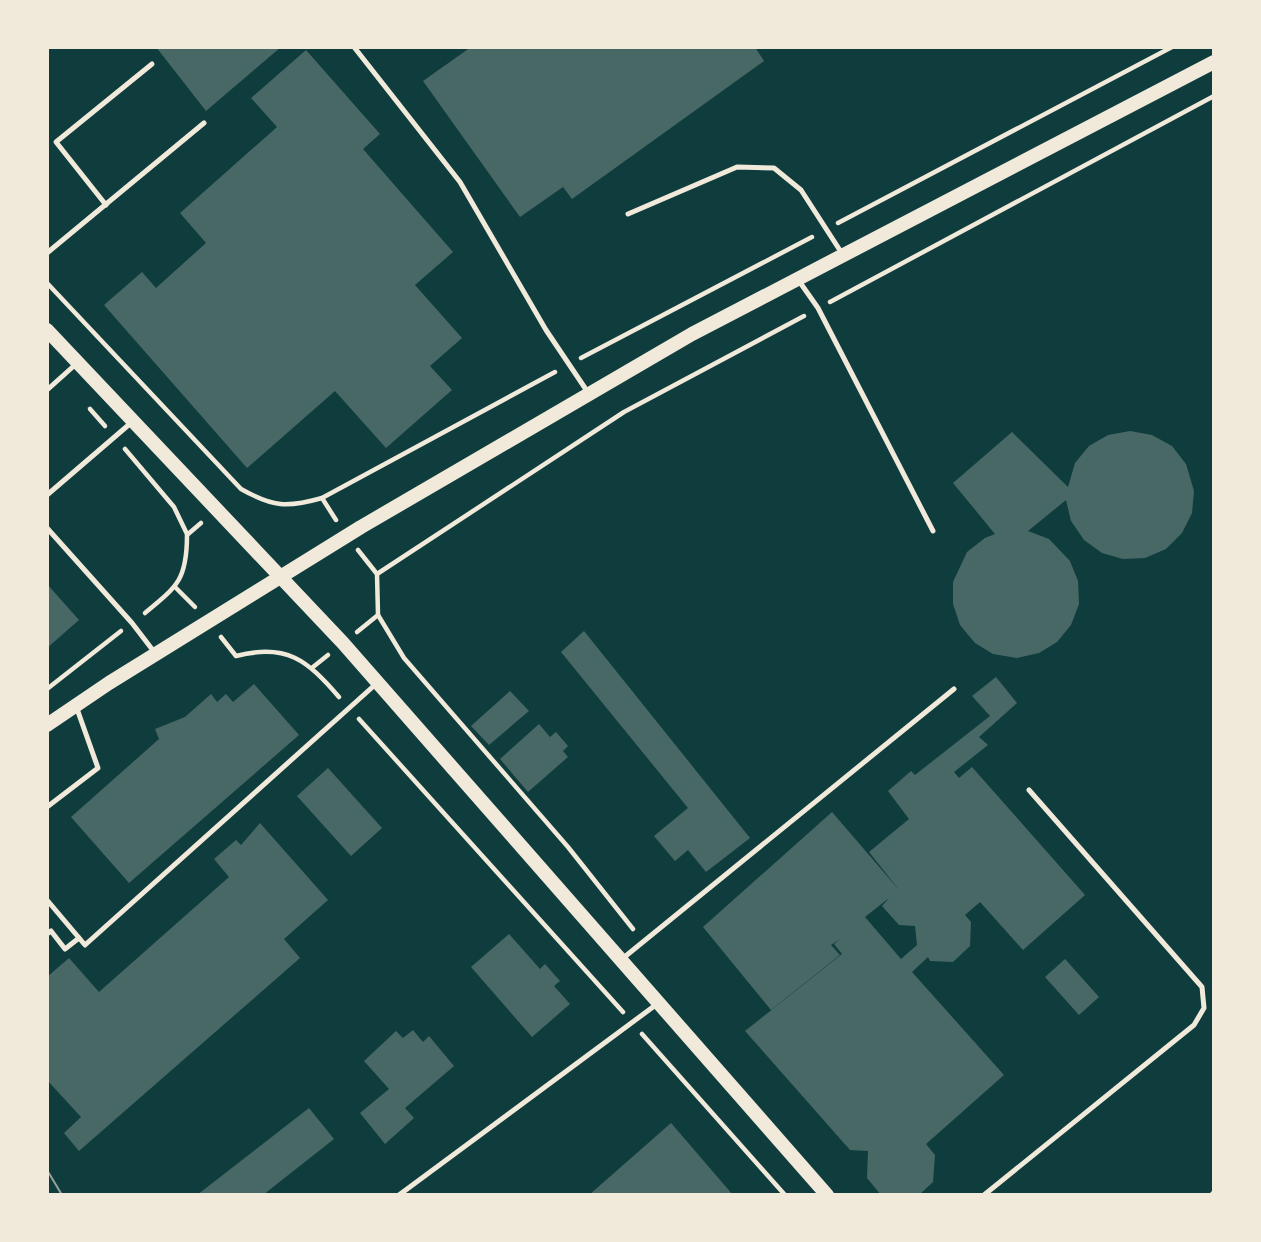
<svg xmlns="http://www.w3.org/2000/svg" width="1261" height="1242" font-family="'Fira Sans Condensed',sans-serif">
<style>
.building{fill:#486865;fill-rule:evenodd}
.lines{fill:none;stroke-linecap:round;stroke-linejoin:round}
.path{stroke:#f1e9da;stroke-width:4.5}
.service{stroke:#f1e9da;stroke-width:5}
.minor{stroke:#f1e9da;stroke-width:7}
.secondary{stroke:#f1e9da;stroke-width:14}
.tram{stroke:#97a49c;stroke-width:2}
</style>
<rect width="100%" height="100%" fill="#0f3d3e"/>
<g class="building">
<polygon points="156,47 281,47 206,111"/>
<polygon points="471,47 755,47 764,61 572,199 563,187 520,217 423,81"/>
<polygon points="306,50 380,134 363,149 453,252 415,285 462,338 430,366 452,390 386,448 335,391 247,468 104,305 142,272 156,288 206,243 180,213 277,127 251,98"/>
<polygon points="1130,431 1152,435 1172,446 1186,464 1194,491 1192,513 1182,533 1166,549 1145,558 1123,559 1102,553 1084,540 1071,521 1066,500 1028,531 1049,539 1070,561 1078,581 1079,604 1071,625 1057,642 1039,653 1017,658 993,654 975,643 960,625 953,604 953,582 967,552 985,538 995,534 953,483 1012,432 1068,487 1075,463 1089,446 1108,435"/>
<polygon points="47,584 79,620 47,648"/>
<polygon points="584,631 750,838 706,872 688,850 675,861 654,836 688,808 561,652"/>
<path d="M996,677L1017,703L979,737L988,745L954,772L959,778L972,767L1085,895L1023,950L980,902L965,915L971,922L970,946L953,962L930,961L928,957L912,972L1004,1075L926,1144L935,1155L933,1182L919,1195H881L867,1178L868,1151L850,1150L745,1031L842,954L834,944L840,939L831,945L840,955L771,1010L703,927L832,812L900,891L869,852L909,819L888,791L911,771L915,775L990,716L972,696ZM889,898L882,906L899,925L915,926L917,945L901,959L865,917Z"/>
<polygon points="254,684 299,735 129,883 71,817 159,739 155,729 185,717 211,694 217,702 226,694 233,702"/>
<polygon points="510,691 529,711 489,745 471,726"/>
<polygon points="539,724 550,737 556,732 568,746 563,751 568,757 528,792 500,759"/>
<polygon points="328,768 382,828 351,856 297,796"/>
<polygon points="260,823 328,900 284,939 300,958 79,1151 64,1133 81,1117 47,1080 47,977 69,958 99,992 229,877 214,859 236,840 241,845"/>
<polygon points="509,934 540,969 545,964 560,981 554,986 570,1004 532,1037 471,967"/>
<polygon points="1065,959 1099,997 1079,1015 1045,977"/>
<polygon points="413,1030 423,1042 429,1036 454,1066 405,1108 414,1118 385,1144 360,1113 389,1089 364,1061 396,1031 403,1038"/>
<polygon points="309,1108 334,1139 263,1195 197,1195"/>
<polygon points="671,1123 733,1195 589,1195"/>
</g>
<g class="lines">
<g class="path">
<polyline points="838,223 1172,47"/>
<path d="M47,283L241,489C273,507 287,508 322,498L336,520"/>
<polyline points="830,302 1214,96"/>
<polyline points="581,358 812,237"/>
<polyline points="90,409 105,426"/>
<polyline points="125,449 174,507 187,534"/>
<polyline points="322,498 555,372"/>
<polyline points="358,550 377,574 378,615 404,658 568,847 633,929"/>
<polyline points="377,574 624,412 804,316"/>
<polyline points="176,588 195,607"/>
<path d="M145,613C178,586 187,579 187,535L201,523"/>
<polyline points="357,632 378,615"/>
<path d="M221,637L236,656C287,643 307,660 339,697"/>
<polyline points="313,667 328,655"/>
<polyline points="47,689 121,631"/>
<polyline points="359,719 623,1012"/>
<polyline points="642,1034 785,1195"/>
</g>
<g class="service">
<polyline points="354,47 460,182 546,330 589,394"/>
<polyline points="106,205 56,142 152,64"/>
<polyline points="628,214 737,167 774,168 801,190 843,255"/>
<polyline points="47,253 204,123"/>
<polyline points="799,281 818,308 933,531"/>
<polyline points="47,390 76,364"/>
<polyline points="47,495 132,422"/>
<polyline points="47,528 132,623 155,653"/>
<polyline points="47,807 98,768 76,706"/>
<polyline points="47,900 85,945 377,683"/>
<polyline points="47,934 51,931 65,949 79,938"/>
<polyline points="622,959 954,689"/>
<polyline points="399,1195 657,1004"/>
<polyline points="984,1195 1194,1025 1204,1008 1202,987 1029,790"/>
</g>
<polyline class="minor" points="1213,1195 1214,1194"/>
<g class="secondary">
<polyline points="47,330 343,643 827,1195"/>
<polyline points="47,725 109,683 361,527 692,334 1214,62"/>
</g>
<polyline class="tram" points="47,1170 62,1195"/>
</g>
<rect width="1261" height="1242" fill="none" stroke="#f1e9da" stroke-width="98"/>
</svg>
